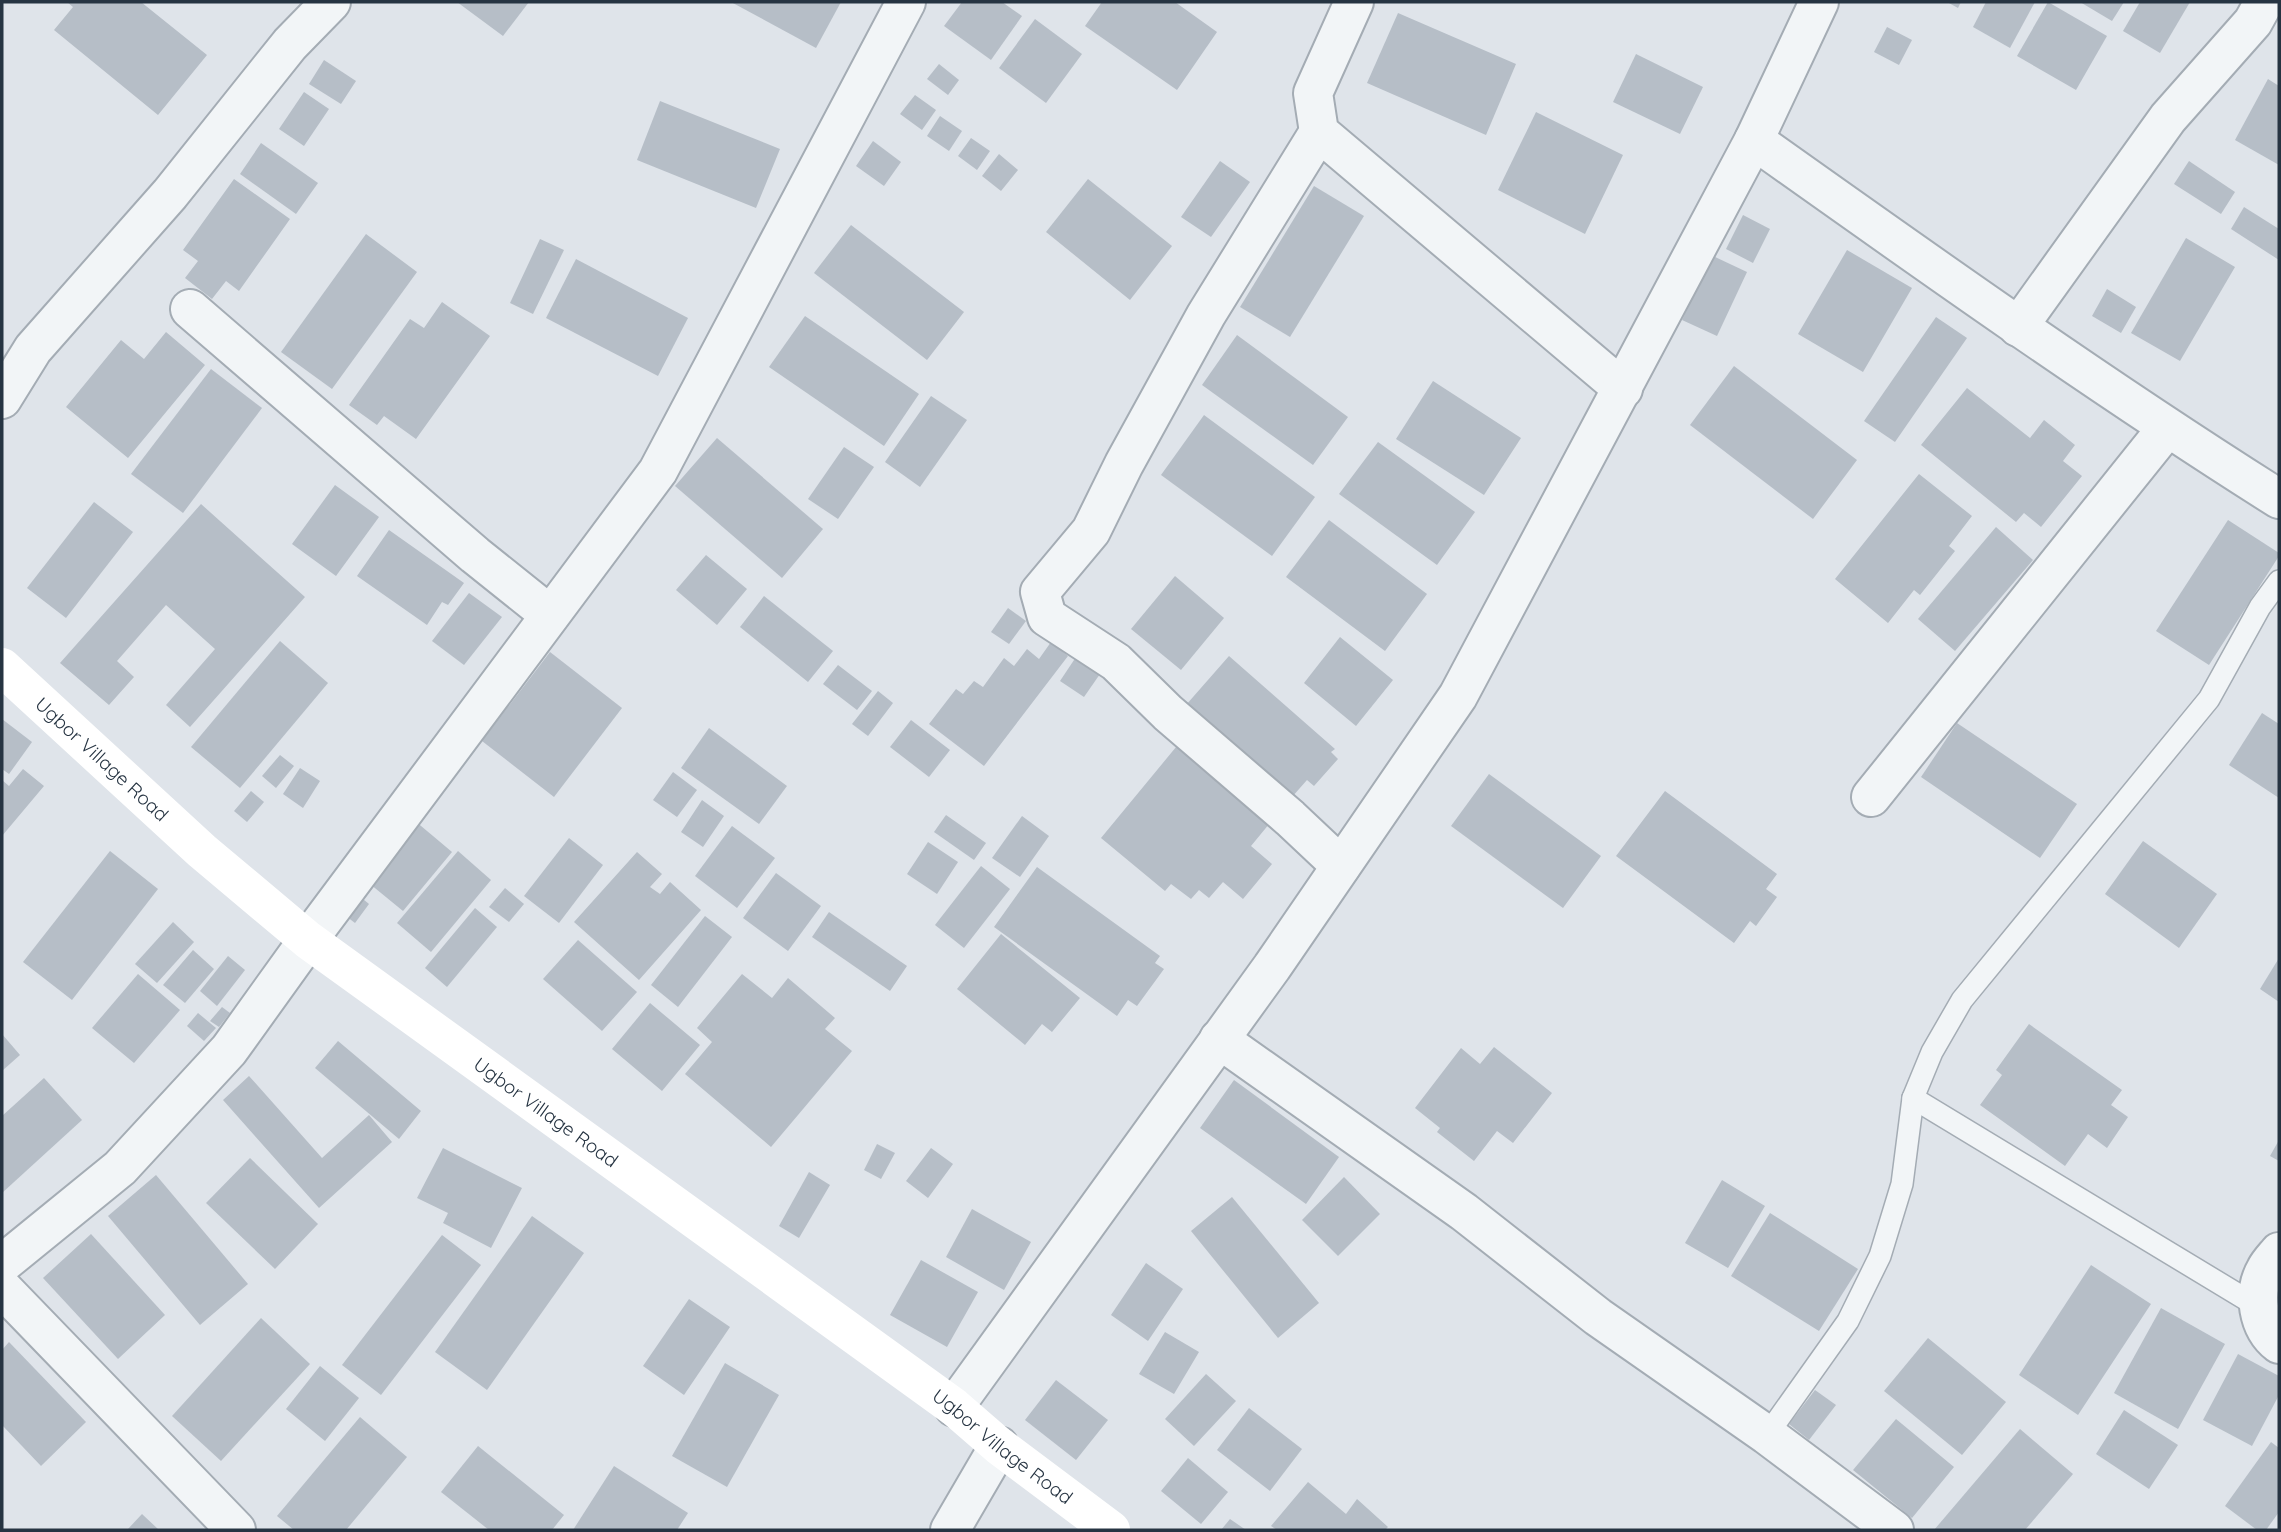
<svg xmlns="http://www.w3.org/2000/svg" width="2281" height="1532" font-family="Quicksand,sans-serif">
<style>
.building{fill:#b6bec7}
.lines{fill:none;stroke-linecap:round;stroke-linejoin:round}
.lane-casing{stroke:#a4acb4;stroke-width:24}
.street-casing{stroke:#a4acb4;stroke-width:42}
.lane{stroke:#f2f5f7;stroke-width:21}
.street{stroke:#f2f5f7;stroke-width:38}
.secondary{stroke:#fff;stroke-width:38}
.labels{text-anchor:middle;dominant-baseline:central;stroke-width:6;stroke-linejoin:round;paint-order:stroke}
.street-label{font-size:19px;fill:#263442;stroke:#eff3f7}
</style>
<rect width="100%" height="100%" fill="#dfe4ea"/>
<g class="building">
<polygon points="67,2 141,2 207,55 158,115 54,30 73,7"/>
<polygon points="457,2 529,2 503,36"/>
<polygon points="731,2 841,2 816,48"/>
<polygon points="962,2 1002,2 1022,16 991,60 944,26"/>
<polygon points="1102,2 1175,2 1217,32 1177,90 1085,26"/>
<polygon points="1947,2 1961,2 1958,8"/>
<polygon points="1986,2 2035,2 2010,48 1973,27"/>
<polygon points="2048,2 2107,36 2076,90 2017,56"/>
<polygon points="2080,2 2124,2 2112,21"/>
<polygon points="2140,2 2190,2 2160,53 2123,31"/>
<polygon points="1398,13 1516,64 1486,135 1367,83"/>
<polygon points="1035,19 1082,54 1046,103 999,68"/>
<polygon points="1887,27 1912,40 1899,65 1874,52"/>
<polygon points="1636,54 1703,87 1680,134 1613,102"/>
<polygon points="324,60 356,81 341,104 309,84"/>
<polygon points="939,64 959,80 948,95 927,79"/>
<polygon points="2268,79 2279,86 2279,165 2235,140"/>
<polygon points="304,92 329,109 304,146 279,129"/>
<polygon points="915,95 936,110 922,130 900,114"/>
<polygon points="660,101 780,149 756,208 637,160"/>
<polygon points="1536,112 1623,155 1585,234 1498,190"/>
<polygon points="940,116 962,131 949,151 927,136"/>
<polygon points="971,138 990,151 977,170 958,156"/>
<polygon points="873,141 901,162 884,186 856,166"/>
<polygon points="261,143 318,183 296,214 240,174"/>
<polygon points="999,154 1018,170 1001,191 982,176"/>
<polygon points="1220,161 1250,182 1211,237 1181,217"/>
<polygon points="2189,161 2235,192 2221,214 2174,184"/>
<polygon points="234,179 290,219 239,291 226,281 212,299 185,278 198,261 183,250"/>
<polygon points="1088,179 1172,246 1130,300 1046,232"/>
<polygon points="1314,186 1364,216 1290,337 1240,307"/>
<polygon points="2244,207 2279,229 2279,260 2231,229"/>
<polygon points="1743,215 1770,229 1753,263 1726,249"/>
<polygon points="851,225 964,312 927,360 814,273"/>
<polygon points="366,234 417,272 332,389 281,352"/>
<polygon points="2186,238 2235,267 2180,361 2131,333"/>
<polygon points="540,239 564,250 533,314 510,303"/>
<polygon points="1847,250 1912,288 1863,372 1798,334"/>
<polygon points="1713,256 1747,272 1717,336 1682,320"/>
<polygon points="576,259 688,318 658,376 546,318"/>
<polygon points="2107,289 2136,307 2121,333 2092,316"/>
<polygon points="442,302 490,336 416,439 384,416 377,425 349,405 410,319 424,328"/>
<polygon points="805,316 919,394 884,446 769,367"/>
<polygon points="1936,317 1967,338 1895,442 1864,421"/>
<polygon points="166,332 205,365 128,458 66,407 121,340 144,359"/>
<polygon points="1237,335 1348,417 1313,465 1202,385"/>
<polygon points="1734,366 1857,460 1813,519 1690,425"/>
<polygon points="211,369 262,408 183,513 131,474"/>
<polygon points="1433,381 1521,438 1484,495 1396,439"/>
<polygon points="1967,388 2030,438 2044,420 2075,445 2063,461 2082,476 2041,527 2024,513 2016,522 1921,445"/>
<polygon points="931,396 967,420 920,487 885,462"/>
<polygon points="1204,415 1315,497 1272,556 1161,475"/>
<polygon points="717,438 823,529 782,578 675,486"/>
<polygon points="1378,442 1475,512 1437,565 1339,494"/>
<polygon points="844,447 874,467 838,519 808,499"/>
<polygon points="1919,474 1972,516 1949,546 1955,551 1920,595 1914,590 1888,623 1835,579"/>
<polygon points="335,485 379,517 336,576 292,544"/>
<polygon points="94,502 133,532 66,618 27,588"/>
<polygon points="201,504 305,597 190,727 166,705 215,649 166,605 117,661 134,677 109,705 60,663"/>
<polygon points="1329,520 1427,594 1385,651 1286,577"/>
<polygon points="2228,520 2279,553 2279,556 2209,665 2156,631"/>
<polygon points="1996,527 2033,560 1955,651 1918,619"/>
<polygon points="389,530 464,583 448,605 442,602 427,625 357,576"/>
<polygon points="706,555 747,589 717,625 676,590"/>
<polygon points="1175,576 1224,618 1181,670 1131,629"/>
<polygon points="469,593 502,617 464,665 432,641"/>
<polygon points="764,596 833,651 808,682 740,627"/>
<polygon points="1008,608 1026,621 1009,644 991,632"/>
<polygon points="1340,637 1393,680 1356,726 1304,683"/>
<polygon points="280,641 328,683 240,788 191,747"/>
<polygon points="1051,642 1068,656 984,766 929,724 956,689 963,694 974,681 983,687 1004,658 1014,666 1027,649 1039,659"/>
<polygon points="550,652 622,708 554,797 482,741"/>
<polygon points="1229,656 1335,749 1331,752 1338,759 1314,786 1307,780 1292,797 1186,705"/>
<polygon points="1076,657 1100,674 1084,697 1060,681"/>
<polygon points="838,665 872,691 857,710 823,684"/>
<polygon points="878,691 893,703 868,736 852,724"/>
<polygon points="2262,713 2279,724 2279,798 2229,765"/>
<polygon points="2,719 32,742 9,774 2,769"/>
<polygon points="911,720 950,750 929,777 890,747"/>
<polygon points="1957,723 2077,804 2040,858 1921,777"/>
<polygon points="709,728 787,786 759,824 681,768"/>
<polygon points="1181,741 1274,818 1251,846 1272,864 1243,899 1223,882 1209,898 1199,890 1191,899 1171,884 1165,891 1101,838"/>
<polygon points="280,755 294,766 276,788 262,776"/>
<polygon points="300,768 320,781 303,808 283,794"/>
<polygon points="23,769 44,786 2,836 2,780 9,786"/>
<polygon points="673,772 697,790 677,817 653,800"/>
<polygon points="1489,774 1601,856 1563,908 1451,826"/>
<polygon points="251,791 264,802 247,822 234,811"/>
<polygon points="1665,791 1777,874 1766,889 1777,897 1756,926 1750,921 1734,943 1616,856"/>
<polygon points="702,800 724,816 703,847 681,832"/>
<polygon points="408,815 452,852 403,911 359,875"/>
<polygon points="946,815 986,843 974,860 934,832"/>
<polygon points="1022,816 1049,836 1020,877 992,858"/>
<polygon points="732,826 775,858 737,908 695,876"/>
<polygon points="569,838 603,865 559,923 524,896"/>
<polygon points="2143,841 2217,894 2179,948 2105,894"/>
<polygon points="928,842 958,862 937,894 907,874"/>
<polygon points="110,851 158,889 72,1000 23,962"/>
<polygon points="458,851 491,880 431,952 397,923"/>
<polygon points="637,852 662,874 650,887 660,894 670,882 701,910 639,980 574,922"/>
<polygon points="981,866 1010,889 964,948 935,925"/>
<polygon points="1037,867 1160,956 1155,963 1164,969 1137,1006 1128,1000 1117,1016 994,927"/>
<polygon points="776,873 821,906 788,951 743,918"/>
<polygon points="505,888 524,904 509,922 489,907"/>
<polygon points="352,890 369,904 355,923 338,910"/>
<polygon points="475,908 497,927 447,987 425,968"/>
<polygon points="829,912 907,966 890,991 812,937"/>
<polygon points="705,916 732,937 678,1007 651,985"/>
<polygon points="173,922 194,942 157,983 135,964"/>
<polygon points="1001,934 1080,998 1052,1032 1042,1024 1025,1045 957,989"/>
<polygon points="578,940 637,992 602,1031 543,979"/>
<polygon points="193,950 214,969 185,1003 163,985"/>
<polygon points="228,956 245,970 217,1006 200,991"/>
<polygon points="2279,958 2279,1002 2260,989"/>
<polygon points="138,974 180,1010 134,1063 92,1028"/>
<polygon points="742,974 772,998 788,978 835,1018 825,1029 852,1051 771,1147 685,1074 712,1042 697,1028"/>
<polygon points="650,1003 700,1045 662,1091 612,1049"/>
<polygon points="222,1007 230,1013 219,1027 210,1021"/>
<polygon points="198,1013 216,1028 204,1041 187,1026"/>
<polygon points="2029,1024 2122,1090 2111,1105 2128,1117 2107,1148 2088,1134 2065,1166 1980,1105 2002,1075 1996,1070"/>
<polygon points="2,1034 20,1055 2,1071"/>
<polygon points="338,1041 421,1111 399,1139 315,1068"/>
<polygon points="1494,1047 1552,1093 1513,1143 1497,1131 1474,1161 1437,1132 1440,1128 1415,1108 1461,1048 1480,1064"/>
<polygon points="249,1076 322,1158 369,1115 392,1142 319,1208 223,1100"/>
<polygon points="44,1078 82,1120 2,1193 2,1116"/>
<polygon points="1234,1080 1339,1157 1306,1204 1200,1128"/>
<polygon points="2279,1140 2279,1161 2270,1156"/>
<polygon points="877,1144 895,1153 881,1179 864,1170"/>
<polygon points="443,1148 522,1188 491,1248 443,1223 448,1213 417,1198"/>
<polygon points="931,1148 953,1164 928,1198 906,1181"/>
<polygon points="250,1158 318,1224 275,1269 206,1203"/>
<polygon points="809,1172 830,1185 799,1238 779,1226"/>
<polygon points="156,1175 248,1284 200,1325 108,1216"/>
<polygon points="1344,1177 1380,1214 1338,1256 1302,1220"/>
<polygon points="1722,1180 1765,1206 1728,1268 1685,1243"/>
<polygon points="1232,1197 1319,1303 1278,1338 1191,1231"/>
<polygon points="972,1209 1031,1242 1004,1290 946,1257"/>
<polygon points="1770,1213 1858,1269 1819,1331 1731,1276"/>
<polygon points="532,1216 584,1253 487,1390 435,1352"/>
<polygon points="91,1234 165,1315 118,1359 43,1278"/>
<polygon points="442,1235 481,1265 381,1395 342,1365"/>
<polygon points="921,1260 978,1292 947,1347 890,1315"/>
<polygon points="1146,1263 1183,1289 1148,1341 1111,1315"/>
<polygon points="2091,1265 2151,1304 2078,1415 2019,1375"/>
<polygon points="689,1299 730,1327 684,1395 643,1366"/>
<polygon points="2161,1308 2225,1344 2178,1429 2114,1393"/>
<polygon points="261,1318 310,1364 221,1461 172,1416"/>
<polygon points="1165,1332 1199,1352 1174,1394 1139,1374"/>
<polygon points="1928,1338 2006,1402 1962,1455 1884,1391"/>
<polygon points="9,1342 86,1422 41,1466 2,1425 2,1350"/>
<polygon points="2238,1354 2279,1376 2279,1395 2252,1446 2203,1420"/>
<polygon points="725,1363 779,1395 727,1487 672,1456"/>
<polygon points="320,1366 359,1398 325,1441 286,1409"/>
<polygon points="1206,1374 1236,1401 1194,1446 1165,1419"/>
<polygon points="1056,1380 1108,1420 1076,1460 1025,1420"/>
<polygon points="1815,1390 1836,1405 1809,1440 1789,1424"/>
<polygon points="1249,1408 1302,1449 1270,1491 1217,1450"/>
<polygon points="2124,1410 2178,1445 2149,1489 2096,1454"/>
<polygon points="360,1417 407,1457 346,1530 294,1530 277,1516"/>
<polygon points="1896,1419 1954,1467 1912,1518 1853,1470"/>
<polygon points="2020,1429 2073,1474 2025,1530 1934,1530"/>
<polygon points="2271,1442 2279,1448 2279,1512 2266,1530 2257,1530 2225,1506"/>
<polygon points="478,1446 564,1515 552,1530 489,1530 441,1492"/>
<polygon points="1188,1458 1228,1492 1201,1524 1161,1491"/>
<polygon points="614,1466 688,1513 677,1530 573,1530"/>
<polygon points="1308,1482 1346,1514 1357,1499 1388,1527 1385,1530 1277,1530 1271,1526"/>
<polygon points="142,1514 159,1530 127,1530"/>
<polygon points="1230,1519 1246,1530 1221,1530"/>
</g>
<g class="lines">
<defs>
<g id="lane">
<polyline points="1913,1098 2257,1306"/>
<polyline points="1767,1435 1848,1321 1880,1256 1902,1184 1913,1098 1932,1052 1962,1000 2209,699 2260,607 2279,581"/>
</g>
<g id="street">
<polyline points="1354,2 1313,93 1319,132 1623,389"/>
<polyline points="1319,132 1206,315 1124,464 1091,531 1040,592 1047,617 1116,662 1168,713 1290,818 1341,866"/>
<path d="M1754,140C1927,263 2100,386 2279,499"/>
<polyline points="190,309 475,555 550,615"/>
<polyline points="2018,327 2168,118 2253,22 2264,2"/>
<polyline points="2,399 33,349 170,194 290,44 331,2"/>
<polyline points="1871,797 2167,428"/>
<polyline points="1219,1039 1464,1212 1598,1317 1767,1435 1894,1530"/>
<path d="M2279,1252C2275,1257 2269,1263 2266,1269C2252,1293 2258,1328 2279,1344"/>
<polyline points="2,1264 120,1168 229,1050 308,940 658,471 906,2"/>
<polyline points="2,1288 236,1530"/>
<polyline points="954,1407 1272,967 1458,696 1754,140 1819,2"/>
<polyline points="950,1530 999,1446"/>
</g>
</defs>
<use href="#lane" class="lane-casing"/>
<use href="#street" class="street-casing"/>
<use href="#lane" class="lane"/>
<use href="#street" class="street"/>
<path class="secondary" id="s1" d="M2,667L202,851L308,940L954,1407L999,1446L1111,1530"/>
</g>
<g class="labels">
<g class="street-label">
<text stroke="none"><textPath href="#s1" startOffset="136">Ugbor Village Road</textPath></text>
<text stroke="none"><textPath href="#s1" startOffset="704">Ugbor Village Road</textPath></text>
<text stroke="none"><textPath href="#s1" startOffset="1270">Ugbor Village Road</textPath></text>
</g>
</g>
<rect width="2281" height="1532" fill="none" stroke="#263442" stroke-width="7"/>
</svg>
